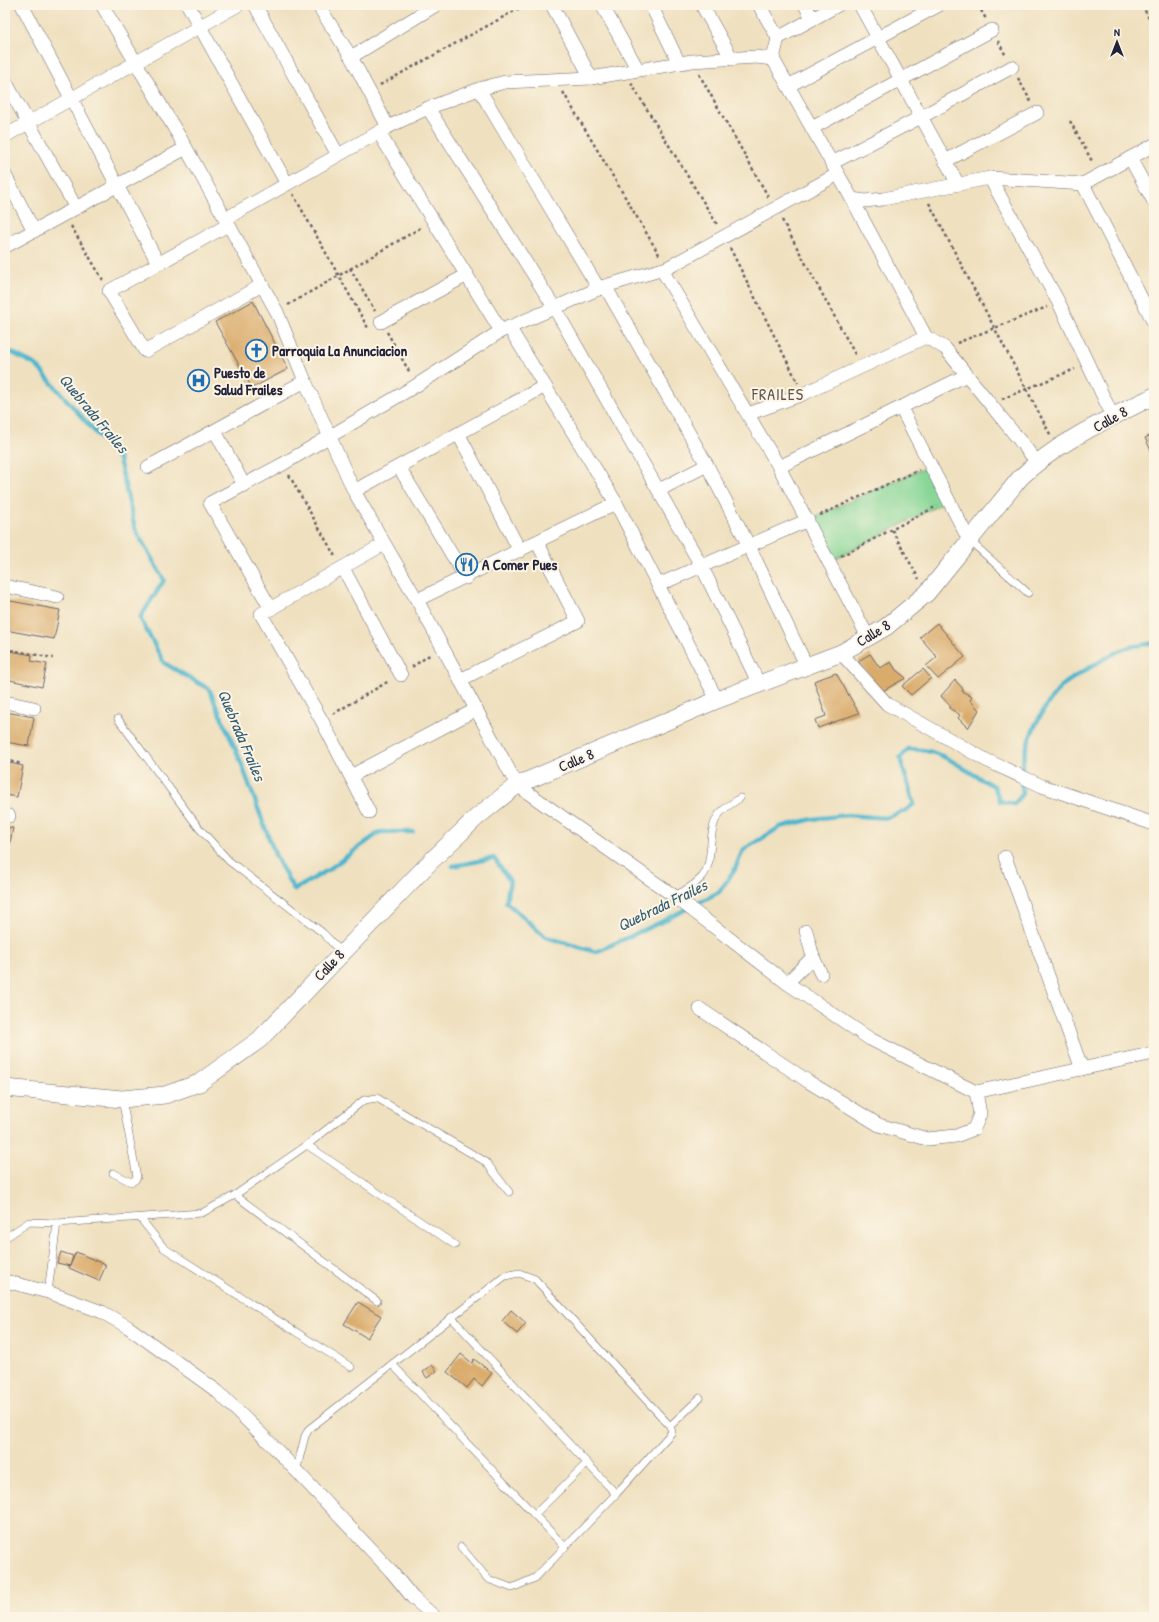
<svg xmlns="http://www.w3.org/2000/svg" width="1159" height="1622" font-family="'Patrick Hand',sans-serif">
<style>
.green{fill:#86d696;stroke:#547c68}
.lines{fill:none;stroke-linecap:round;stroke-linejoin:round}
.stream{stroke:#4eb6cd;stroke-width:4.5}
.building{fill:#daac6c}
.service-casing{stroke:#6a6469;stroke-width:8}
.minor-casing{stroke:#6a6469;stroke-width:14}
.tertiary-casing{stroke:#6a6469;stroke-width:18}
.path{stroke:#6a6469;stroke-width:2.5;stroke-dasharray:3 3;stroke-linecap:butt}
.service{stroke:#fff;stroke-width:7}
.minor{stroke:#fff;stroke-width:13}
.tertiary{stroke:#fff;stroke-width:17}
.labels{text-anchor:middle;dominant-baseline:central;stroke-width:4;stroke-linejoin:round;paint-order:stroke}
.poi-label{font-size:15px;font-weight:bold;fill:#22223b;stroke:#fcf5e5;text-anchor:start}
.street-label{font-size:15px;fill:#22223b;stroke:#fcf5e5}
.neighbourhood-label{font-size:16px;letter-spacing:1px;fill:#62524c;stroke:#fcf5e5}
.water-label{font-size:16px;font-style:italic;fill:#345d75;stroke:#fcf5e5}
</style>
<rect width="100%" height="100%" fill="#fcf5e5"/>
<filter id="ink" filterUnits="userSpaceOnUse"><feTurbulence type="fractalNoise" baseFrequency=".025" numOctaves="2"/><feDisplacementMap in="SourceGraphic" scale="8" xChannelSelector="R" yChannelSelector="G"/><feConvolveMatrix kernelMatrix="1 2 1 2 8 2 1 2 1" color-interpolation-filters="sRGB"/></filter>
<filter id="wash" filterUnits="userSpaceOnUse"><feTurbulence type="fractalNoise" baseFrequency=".012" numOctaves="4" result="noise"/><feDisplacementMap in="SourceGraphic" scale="16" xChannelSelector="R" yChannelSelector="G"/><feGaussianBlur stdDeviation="0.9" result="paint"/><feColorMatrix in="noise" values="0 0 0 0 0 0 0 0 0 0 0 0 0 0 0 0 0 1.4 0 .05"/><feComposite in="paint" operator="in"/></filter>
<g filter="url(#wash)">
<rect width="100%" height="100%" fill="#efe0bf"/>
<polygon class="green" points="931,465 949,500 829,562 808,520"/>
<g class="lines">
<g class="stream">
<polyline points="5,349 36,365 119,459 135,529 164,580 140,618 164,663 209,689 239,757 276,857 294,890 328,870 380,832 413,832"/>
<path d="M453,866L494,858L510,881L506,902L546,937L596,952L661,922L719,892L734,871L743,850L780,827L813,819L847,815L886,818L905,811L914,804L900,758L908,749C914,750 921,749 927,751C951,756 972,776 994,786L1000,801L1014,804L1023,794C1015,759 1037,714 1060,688C1067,680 1113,653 1124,649C1133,645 1145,645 1154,643"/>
</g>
</g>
<g id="blocks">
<g class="building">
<polygon points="253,301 288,369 252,388 215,322"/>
<polygon points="1154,434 1154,457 1145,438"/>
<polygon points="5,600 60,610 54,639 5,630"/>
<polygon points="937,623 965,657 938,679 926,666 937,657 920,637"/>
<polygon points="5,650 32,655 31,661 47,664 42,687 5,679"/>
<polygon points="870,654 880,668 891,662 896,670 906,678 879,693 874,682 858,661"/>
<polygon points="923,669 931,678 911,695 902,686"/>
<polygon points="836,673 859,713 818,728 815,720 826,716 814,681"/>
<polygon points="955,680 963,689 962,691 972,697 970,700 979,710 968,728 958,718 960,715 949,708 951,707 941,696"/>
<polygon points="5,712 34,717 29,746 5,742"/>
<polygon points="5,762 23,766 17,797 5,795"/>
<polygon points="5,827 13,828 7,857 5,856"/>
<polygon points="61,1252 73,1256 70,1266 57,1263"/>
<polygon points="76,1252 106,1265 99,1281 69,1268"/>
<polygon points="358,1302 381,1316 367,1338 344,1324"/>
<polygon points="511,1310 526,1323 517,1334 502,1321"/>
<polygon points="461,1354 472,1363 474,1359 492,1373 482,1386 474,1379 467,1388 447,1372"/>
<polygon points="432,1365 437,1371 427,1378 423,1372"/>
</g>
</g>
</g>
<g filter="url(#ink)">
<use href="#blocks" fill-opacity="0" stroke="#6a6469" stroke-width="1"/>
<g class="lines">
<defs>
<g id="service">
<polyline points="969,540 1028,593"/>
<polyline points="118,719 199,828 229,861 323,933 341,952"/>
<path d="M674,896C684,891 694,886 702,877C716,860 705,829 721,812C726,807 734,802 740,798"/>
<polyline points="307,1145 455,1245"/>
<polyline points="113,1173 131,1182 135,1180 137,1177 122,1099"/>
<polyline points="235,1195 377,1301"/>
<polyline points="140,1218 164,1248 351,1367"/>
<polyline points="5,1238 29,1222 57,1223 202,1213 235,1195 307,1145 364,1100 377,1098 486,1162 509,1192"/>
<polyline points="48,1292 57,1223"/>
<polyline points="451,1317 616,1494"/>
<polyline points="392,1364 565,1547"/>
<polyline points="670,1426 700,1398"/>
<polyline points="296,1472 305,1436 309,1429 505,1276 519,1273 535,1279 670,1426 672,1432 616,1494 535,1578 512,1588 488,1579 461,1547"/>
<polyline points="534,1515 587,1463"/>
</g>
<g id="minor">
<polyline points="22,5 158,263"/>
<polyline points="102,5 186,148 277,312 305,381 354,491 417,600 517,785 674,896 787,983 870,1039 976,1092 1154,1053"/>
<polyline points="188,5 287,184"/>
<polyline points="255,5 338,155"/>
<polyline points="318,5 351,57 388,127"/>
<polyline points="552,5 591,78"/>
<polyline points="602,5 638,70"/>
<polyline points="651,5 679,63"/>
<polyline points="702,5 732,59"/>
<polyline points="759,5 778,38"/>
<polyline points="805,5 812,18"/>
<polyline points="838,5 778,38 773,59 852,199 926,337 945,348 1037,462"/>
<polyline points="860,5 958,184"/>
<polyline points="351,57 436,5"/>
<polyline points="5,81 76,208"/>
<polyline points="788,86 939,5"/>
<polyline points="479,89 599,289"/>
<polyline points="428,108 554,307 702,567 759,684"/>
<polyline points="812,128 992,30"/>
<polyline points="379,133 501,331"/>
<polyline points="5,136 238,5"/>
<polyline points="1130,158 1154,202"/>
<polyline points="945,161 1037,113"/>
<polyline points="832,163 921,117 1012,67"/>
<polyline points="5,175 34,231"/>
<polyline points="990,178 1059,303 1113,417"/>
<polyline points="1083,184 1154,323"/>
<polyline points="852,199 865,201 883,199 990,178 1083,184 1154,145"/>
<polyline points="225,219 388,127 428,108 479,89 505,82 591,78 692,61 756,57 773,59"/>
<polyline points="228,225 109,291 145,351 262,285"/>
<polyline points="6,246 186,148"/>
<polyline points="662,270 779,467 868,637"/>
<polyline points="605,286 707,465 749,546 807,667"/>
<polyline points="381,322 467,275"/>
<polyline points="509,327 616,503 717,700"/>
<polyline points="901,408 969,540"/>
<polyline points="748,414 803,394 926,337"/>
<polyline points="215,431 244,485"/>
<polyline points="459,435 520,551"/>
<polyline points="148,467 305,381"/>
<polyline points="399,467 466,578"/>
<polyline points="779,467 967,375"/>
<polyline points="659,490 707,465"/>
<polyline points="354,491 545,386"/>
<polyline points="343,568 401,675"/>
<polyline points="658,585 808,520"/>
<polyline points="5,586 57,597"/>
<polyline points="417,600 616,503"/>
<polyline points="271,609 210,503 283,464 417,385 501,331 605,286 667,268 838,174"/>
<polyline points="841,653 887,704 986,760 1042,786 1154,824"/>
<polyline points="460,680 578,621 537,542"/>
<polyline points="5,702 34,708"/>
<polyline points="351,776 475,710"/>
<polyline points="369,812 322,721 261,614 384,544"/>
<polyline points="5,815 9,816"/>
<polyline points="1005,857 1082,1069"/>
<polyline points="813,957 821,974"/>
<polyline points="787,983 813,957 806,931"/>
<polyline points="700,1009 809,1082 879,1125 927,1139 956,1136 974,1129 980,1114 976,1092"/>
<polyline points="5,1281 48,1292 102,1312 128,1327 217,1391 272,1445 391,1571 413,1598 435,1617"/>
</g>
<path id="tertiary" d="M5,1088L122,1099L165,1095L199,1083L259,1040L430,862L477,817L517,785L717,700L841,653L886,627L927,593L1020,478C1057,442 1108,419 1154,396"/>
</defs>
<use href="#service" class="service-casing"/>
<use href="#minor" class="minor-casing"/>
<use href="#tertiary" class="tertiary-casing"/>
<g class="path">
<polyline points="978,5 986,19"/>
<polyline points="1142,5 1154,28"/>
<polyline points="998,41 1006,56"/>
<polyline points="699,74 769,198"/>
<polyline points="1018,78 1031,102"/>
<polyline points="631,83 718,226"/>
<polyline points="380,85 525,5"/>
<polyline points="563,92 660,256"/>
<polyline points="1070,121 1093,163"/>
<polyline points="293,194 368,328"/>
<polyline points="929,203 1051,436"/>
<polyline points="782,220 856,356"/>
<polyline points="71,226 103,280"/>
<polyline points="730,248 798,383"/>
<polyline points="350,268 375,311"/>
<polyline points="288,305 422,227"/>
<polyline points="387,332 410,373"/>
<polyline points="957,343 1047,307"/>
<polyline points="1002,399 1075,369"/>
<polyline points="289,475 336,558"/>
<polyline points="820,515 919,470"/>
<polyline points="892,530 919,579"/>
<polyline points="841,556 937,506"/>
<polyline points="5,649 53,658"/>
<polyline points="412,667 431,654"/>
<polyline points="333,714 389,681"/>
<polyline points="5,760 22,764"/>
</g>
<use href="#service" class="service"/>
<use href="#minor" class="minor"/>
<use href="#tertiary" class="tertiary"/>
</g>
</g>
<defs>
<symbol id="church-ring" viewBox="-11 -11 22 22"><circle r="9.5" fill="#fcf5e5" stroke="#1f6fb2" stroke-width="1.5"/><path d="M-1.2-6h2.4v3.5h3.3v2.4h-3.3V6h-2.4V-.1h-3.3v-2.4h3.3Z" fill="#1f6fb2"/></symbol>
<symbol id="hospital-ring" viewBox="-11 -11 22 22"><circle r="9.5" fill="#fcf5e5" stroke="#1f6fb2" stroke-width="1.5"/><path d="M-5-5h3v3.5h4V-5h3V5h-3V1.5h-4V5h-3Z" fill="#1f6fb2"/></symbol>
<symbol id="restaurant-ring" viewBox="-11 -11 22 22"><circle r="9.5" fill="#fcf5e5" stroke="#1f6fb2" stroke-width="1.5"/><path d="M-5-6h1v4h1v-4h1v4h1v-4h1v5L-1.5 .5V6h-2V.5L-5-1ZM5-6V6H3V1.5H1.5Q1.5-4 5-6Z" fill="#1f6fb2"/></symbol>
</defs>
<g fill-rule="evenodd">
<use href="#church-ring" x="244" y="338" width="25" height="25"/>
<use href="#hospital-ring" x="186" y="368" width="25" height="25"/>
<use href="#restaurant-ring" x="454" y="552" width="25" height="25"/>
</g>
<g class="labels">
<g class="poi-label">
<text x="272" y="350">Parroquia La Anunciacion</text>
<text x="214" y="372">Puesto de<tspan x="214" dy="17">Salud Frailes</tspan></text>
<text x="482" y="564">A Comer Pues</text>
</g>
<g class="street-label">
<text transform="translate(1110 419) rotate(-29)">Calle 8</text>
<text transform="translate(873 633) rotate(-32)">Calle 8</text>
<text transform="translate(576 760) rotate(-23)">Calle 8</text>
<text transform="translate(329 965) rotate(-47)">Calle 8</text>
</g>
<g class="neighbourhood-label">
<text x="778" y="394">FRAILES</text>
</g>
<g class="water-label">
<text transform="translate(94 413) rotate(50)">Quebrada Frailes</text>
<text transform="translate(242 735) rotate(67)">Quebrada Frailes</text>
<text transform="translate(662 905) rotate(-26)">Quebrada Frailes</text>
</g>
</g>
<rect width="1159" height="1622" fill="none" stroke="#fcf5e5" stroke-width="20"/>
<g transform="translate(1117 42)" stroke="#fcf5e5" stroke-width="3" paint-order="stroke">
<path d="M0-3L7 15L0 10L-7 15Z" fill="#22223b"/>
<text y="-6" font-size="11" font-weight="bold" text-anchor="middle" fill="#22223b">N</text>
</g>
</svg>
